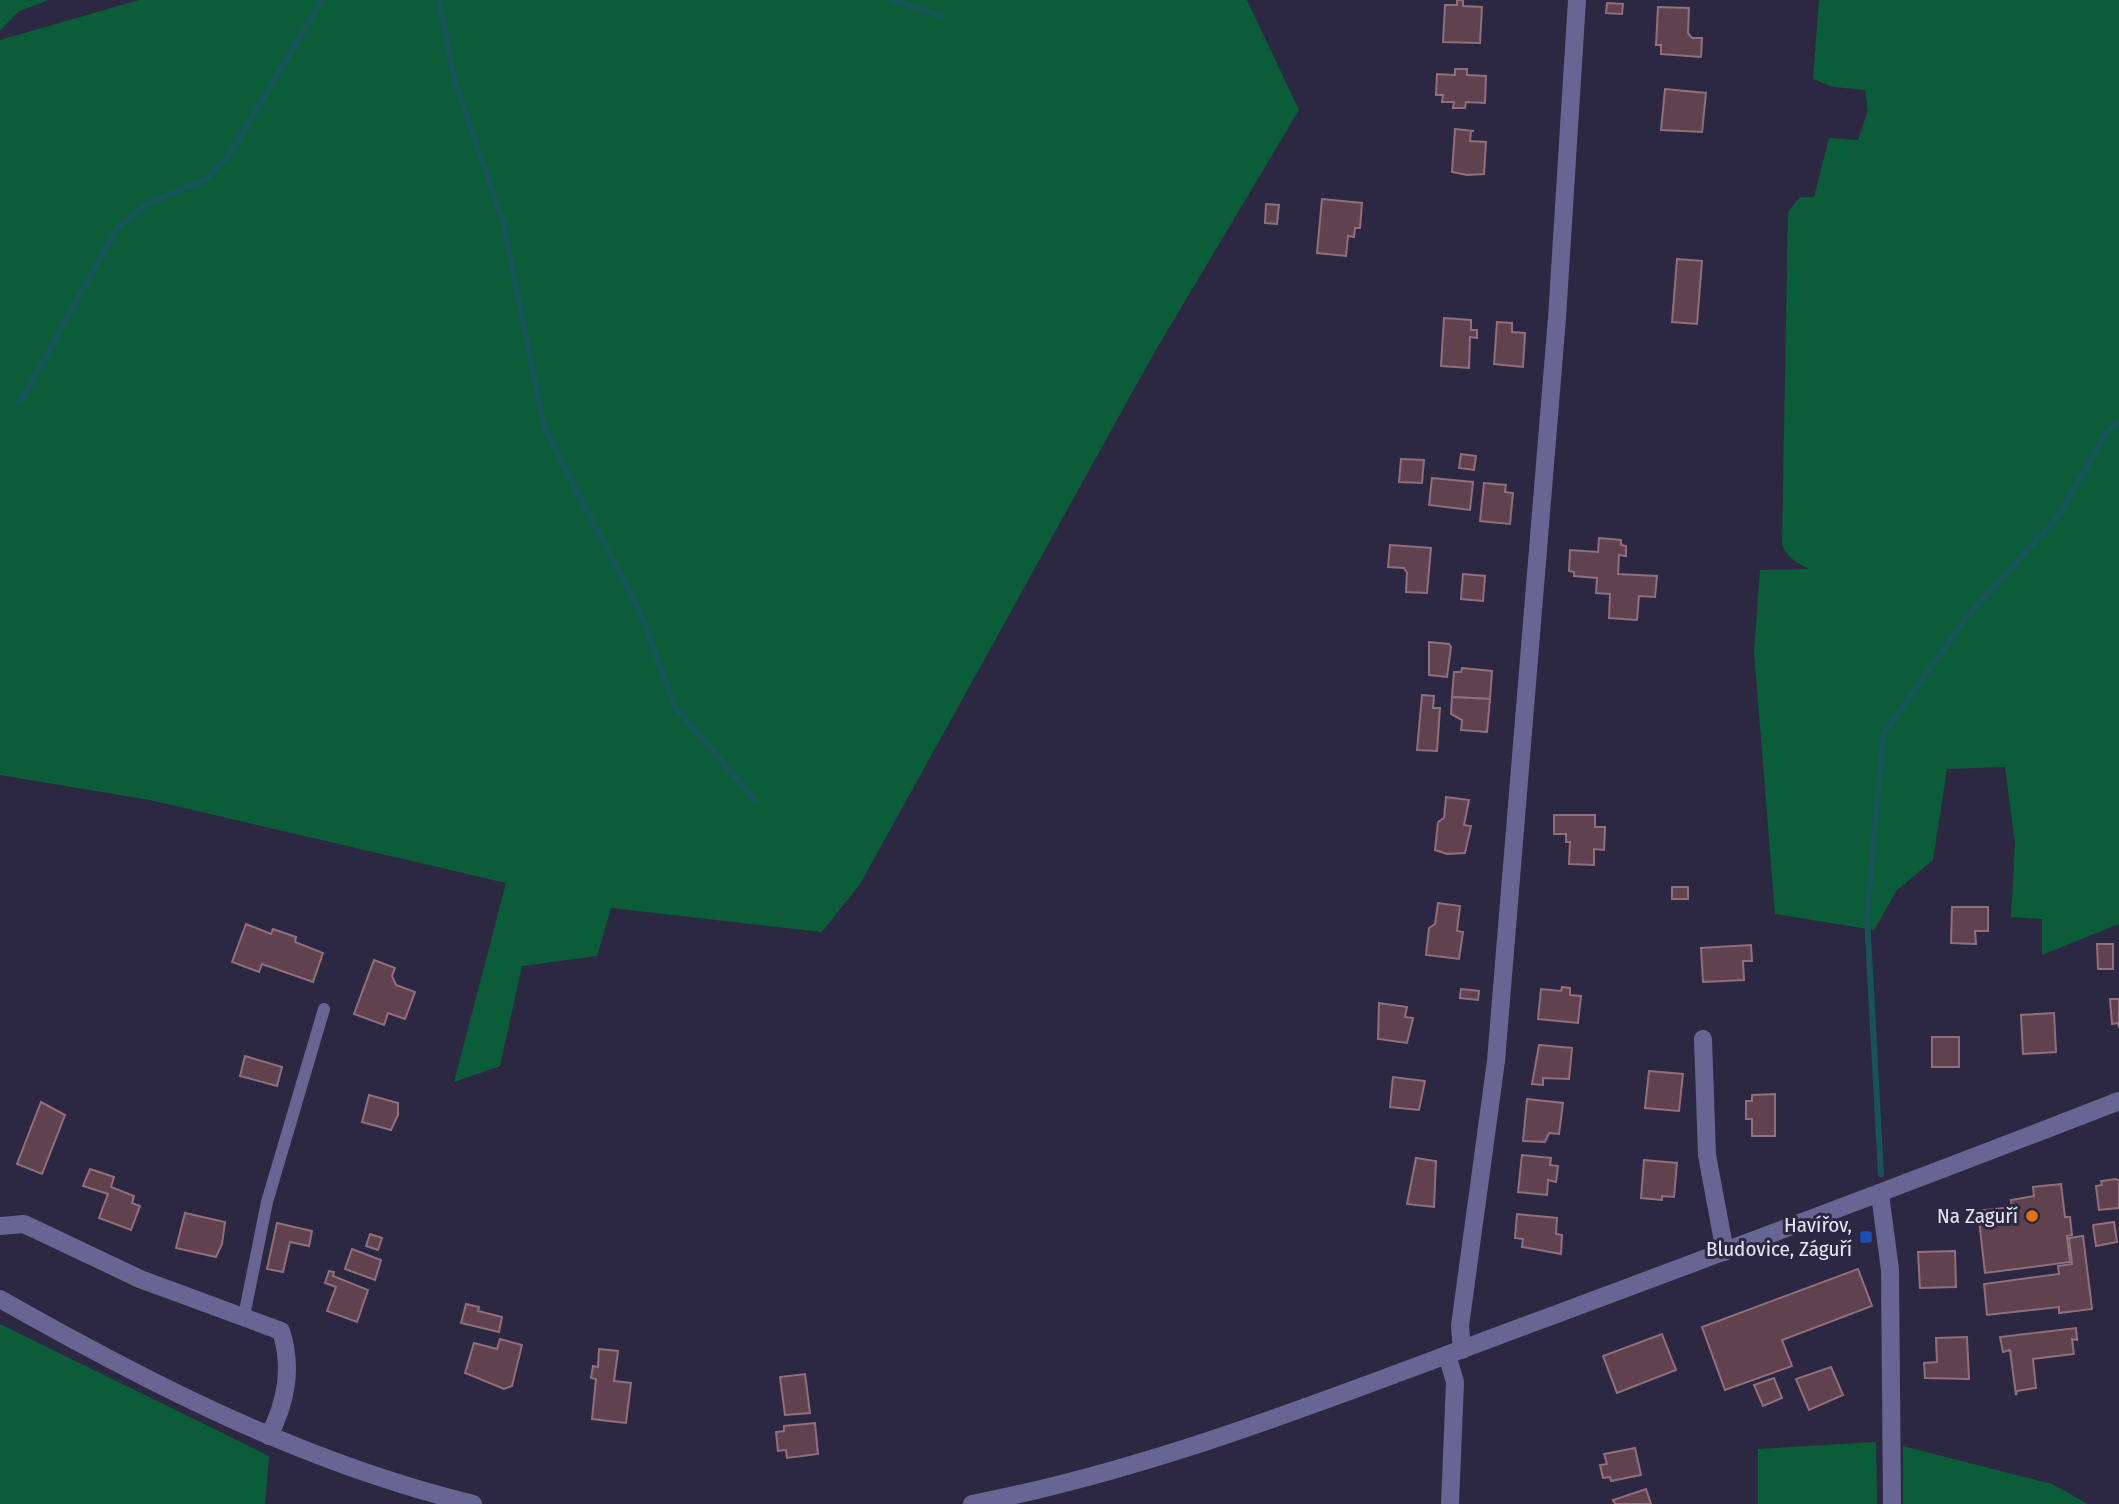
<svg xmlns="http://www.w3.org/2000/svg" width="2119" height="1504" font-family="'Fira Sans Condensed',sans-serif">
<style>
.green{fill:#0b5c38}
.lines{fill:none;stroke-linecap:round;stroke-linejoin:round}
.stream{stroke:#175458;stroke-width:6}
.building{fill:#60424e;stroke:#906f7c;stroke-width:2}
.service{stroke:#686593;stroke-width:12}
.minor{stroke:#686593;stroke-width:18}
.tertiary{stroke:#686593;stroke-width:18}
.food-dot{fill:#e8710a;stroke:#2d2842;stroke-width:2.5}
.transit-dot{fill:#1a4fb4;stroke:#2d2842;stroke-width:2.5}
.labels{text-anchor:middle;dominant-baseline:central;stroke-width:6;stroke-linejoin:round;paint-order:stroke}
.poi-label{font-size:21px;fill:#e6e4f5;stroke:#2d2842;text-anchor:end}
</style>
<rect width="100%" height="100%" fill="#2d2842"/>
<g class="green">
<polygon points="0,0 49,0 19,11 0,31"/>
<polygon points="139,0 1247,0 1299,110 1154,353 860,884 822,932 611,908 597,956 522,966 500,1066 454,1082 506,883 150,800 0,775 0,40"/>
<path d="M1819,0H2119V924L2042,955V919L2011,917L2015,844L2005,767L1947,769L1933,860L1897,890L1874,930L1775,914L1754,651L1760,570L1809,569C1797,563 1786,557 1782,544L1788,212L1800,197H1814L1829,138L1858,140L1868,110L1865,90L1833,87L1813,79Z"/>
<polygon points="0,1324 269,1456 265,1504 0,1504"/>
<polygon points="1876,1442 1877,1504 1758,1504 1758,1449"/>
<polygon points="1903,1446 2052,1484 2088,1504 1903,1504"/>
</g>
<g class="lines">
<g class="stream">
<polyline points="439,0 455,82 503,222 544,427 640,612 675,707 755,800"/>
<polyline points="893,0 942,16"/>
<polyline points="21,401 117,228 147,204 206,179 229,156 322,0"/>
<polyline points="1881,1174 1867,917 1883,735 1965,619 2060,514 2106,433 2119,421"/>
</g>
</g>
<g class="building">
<polygon points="1457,0 1463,0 1463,6 1482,7 1480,43 1443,42 1445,5 1457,5"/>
<polygon points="1607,3 1623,4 1622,14 1606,13"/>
<polygon points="1658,7 1689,8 1688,33 1692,38 1702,38 1701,57 1661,54 1661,45 1656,45"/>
<polygon points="1455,69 1467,69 1467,75 1486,76 1485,103 1466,102 1465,108 1453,108 1454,102 1442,102 1443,95 1436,95 1437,74 1455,75"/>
<polygon points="1665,89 1706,93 1702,132 1661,130"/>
<polygon points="1455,129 1474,131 1471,131 1470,141 1486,142 1484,174 1467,175 1452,172"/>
<polygon points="1322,199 1362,203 1360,228 1355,228 1354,237 1348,236 1346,256 1317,253"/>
<polygon points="1266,204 1279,205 1277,224 1265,223"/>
<polygon points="1677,259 1702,261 1697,324 1672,322"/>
<polygon points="1444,318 1471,320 1471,330 1477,330 1477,338 1470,337 1469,368 1441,366"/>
<polygon points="1497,322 1512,323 1512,332 1525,333 1523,367 1494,364"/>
<polygon points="1461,454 1476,456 1474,470 1459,468"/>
<polygon points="1401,459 1424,460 1422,483 1399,482"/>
<polygon points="1432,478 1473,482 1470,510 1429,505"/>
<polygon points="1484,483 1506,485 1505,492 1513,493 1510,524 1480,521"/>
<polygon points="1599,538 1621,540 1621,545 1626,546 1626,556 1619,555 1618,574 1657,576 1655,597 1639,596 1637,620 1609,618 1610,594 1596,593 1597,578 1574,576 1574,572 1569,571 1570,550 1598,552"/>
<polygon points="1390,545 1431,548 1427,593 1406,592 1407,573 1404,568 1388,567"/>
<polygon points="1463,574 1485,576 1483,601 1461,599"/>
<polygon points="1429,642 1449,644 1451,647 1447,677 1429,675"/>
<polygon points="1462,668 1492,671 1490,699 1452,697 1454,672 1461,672"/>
<polygon points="1422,695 1434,696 1433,708 1440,708 1437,751 1417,750"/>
<polygon points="1452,697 1490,699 1487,732 1461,730 1462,720 1451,714"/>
<polygon points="1446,797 1469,800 1464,825 1471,826 1465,853 1447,854 1435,850 1438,822 1444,818"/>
<polygon points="1554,815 1595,815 1595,827 1605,827 1604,850 1594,849 1594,865 1569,864 1570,842 1566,842 1566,834 1554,834"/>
<rect x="1672" y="887" width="16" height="12"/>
<polygon points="1438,903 1460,906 1457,931 1463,932 1459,959 1426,955 1429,928 1435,924"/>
<polygon points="1952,907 1988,907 1988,931 1975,931 1976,944 1951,943"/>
<polygon points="246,924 271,934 273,929 296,937 295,942 323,953 313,982 262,964 259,972 232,962"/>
<polygon points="2097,944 2113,944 2113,969 2098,969"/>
<polygon points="1751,945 1752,961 1743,961 1744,980 1703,982 1701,948"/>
<polygon points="374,960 395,968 392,976 396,985 415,992 405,1019 388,1013 384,1025 354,1014"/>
<polygon points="1562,987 1570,988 1570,995 1581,996 1578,1023 1538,1019 1541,989 1561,991"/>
<polygon points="1461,989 1479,991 1478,1000 1460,998"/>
<polygon points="2110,999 2119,999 2119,1028 2118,1023 2112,1024"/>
<polygon points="1379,1003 1407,1007 1405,1017 1413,1018 1407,1043 1378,1039"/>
<polygon points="2054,1013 2056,1052 2023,1054 2021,1015"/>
<rect x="1932" y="1037" width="27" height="30"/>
<polygon points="1539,1045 1572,1048 1569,1079 1543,1078 1543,1085 1532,1084"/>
<polygon points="245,1056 282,1067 277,1086 240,1076"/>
<polygon points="1649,1071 1683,1074 1679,1111 1645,1108"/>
<polygon points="1393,1077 1425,1081 1419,1110 1390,1107"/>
<polygon points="1775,1094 1775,1136 1752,1136 1752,1119 1746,1119 1746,1101 1752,1101 1752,1095"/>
<polygon points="369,1095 398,1103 398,1115 391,1130 362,1122"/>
<polygon points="1527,1099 1563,1103 1559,1134 1549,1133 1545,1142 1523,1141"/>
<polygon points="41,1102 65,1115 42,1174 17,1164"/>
<polygon points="1522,1155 1551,1158 1550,1165 1558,1166 1556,1182 1548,1180 1547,1195 1518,1192"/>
<polygon points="1416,1158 1436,1161 1434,1207 1407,1204"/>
<polygon points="1644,1160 1677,1163 1674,1197 1662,1196 1662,1200 1641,1198"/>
<polygon points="90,1169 114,1177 111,1187 134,1196 132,1203 140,1206 131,1230 99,1218 108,1194 83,1186"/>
<polygon points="2116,1179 2119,1181 2119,1208 2099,1210 2096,1186 2102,1185 2101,1181"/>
<polygon points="2061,1184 2065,1217 2070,1217 2072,1235 2067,1236 2070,1262 1985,1273 1978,1211 2012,1207 2011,1200 2034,1196 2033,1187"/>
<polygon points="185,1213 225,1222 222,1244 216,1257 176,1248"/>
<polygon points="1517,1214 1557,1218 1556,1234 1562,1235 1561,1254 1522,1247 1523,1239 1515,1238"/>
<polygon points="2114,1222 2117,1242 2096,1246 2093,1225"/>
<polygon points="277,1223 312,1231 309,1246 290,1242 283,1272 267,1269"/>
<polygon points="370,1234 382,1238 378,1250 366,1246"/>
<polygon points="2083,1236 2092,1309 2059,1313 2059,1307 1987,1315 1984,1284 2059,1274 2058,1266 2072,1264 2069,1238"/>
<polygon points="352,1249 381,1260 375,1280 345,1269"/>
<polygon points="1955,1251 1956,1287 1920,1288 1918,1252"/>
<polygon points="1858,1269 1872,1306 1782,1340 1792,1366 1725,1390 1702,1327"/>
<polygon points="329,1271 334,1272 333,1276 368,1290 357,1322 327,1311 336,1287 325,1283"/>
<polygon points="466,1304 479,1307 478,1311 502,1317 499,1332 461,1323"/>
<polygon points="2076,1328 2077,1340 2072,1339 2074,1354 2033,1359 2036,1388 2017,1391 2016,1395 2010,1350 2003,1352 2000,1337"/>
<polygon points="1662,1334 1676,1370 1617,1393 1603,1356"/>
<polygon points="1967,1337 1969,1379 1925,1378 1924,1363 1937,1362 1936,1338"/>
<polygon points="500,1339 522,1345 512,1386 504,1389 465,1373 474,1343 497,1349"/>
<polygon points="599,1349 618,1351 614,1381 631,1383 626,1423 592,1419 596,1379 591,1378 593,1366 598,1367"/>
<polygon points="1831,1367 1843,1395 1809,1410 1796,1379"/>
<polygon points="805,1374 810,1413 785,1415 780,1377"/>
<polygon points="1774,1378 1782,1398 1763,1406 1754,1385"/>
<polygon points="815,1423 818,1454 787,1458 786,1450 778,1451 776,1432 784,1431 784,1426"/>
<polygon points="1635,1448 1641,1475 1611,1481 1610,1477 1603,1478 1600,1465 1607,1464 1604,1454"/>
<polygon points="1646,1489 1651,1504 1615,1504 1613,1500"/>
</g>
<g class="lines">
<polyline class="service" points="244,1316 267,1202 324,1009"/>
<g class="minor">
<polyline points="1703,1039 1707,1155 1725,1252"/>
<polyline points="1880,1194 1890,1270 1892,1504"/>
<path d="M0,1226L24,1224L140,1279L281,1331C293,1368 286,1402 269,1436"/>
<polyline points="1462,1350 1460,1326 1496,1061 1557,318 1577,0"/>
<polyline points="1447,1355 1455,1382 1450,1504"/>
</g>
<g class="tertiary">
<path d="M0,1299C150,1384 304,1463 473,1504"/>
<path d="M972,1504C1148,1470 1318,1403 1484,1341C1697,1262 1908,1183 2119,1101"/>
</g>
</g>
<circle class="food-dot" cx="2032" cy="1216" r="7"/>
<rect class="transit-dot" x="1859" y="1230" width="14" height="14" rx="3.5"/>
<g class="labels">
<g class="poi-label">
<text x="2018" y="1216">Na Zaguří</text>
<text x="1852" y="1225">Havířov,<tspan x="1852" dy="24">Bludovice, Záguří</tspan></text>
</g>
</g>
</svg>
